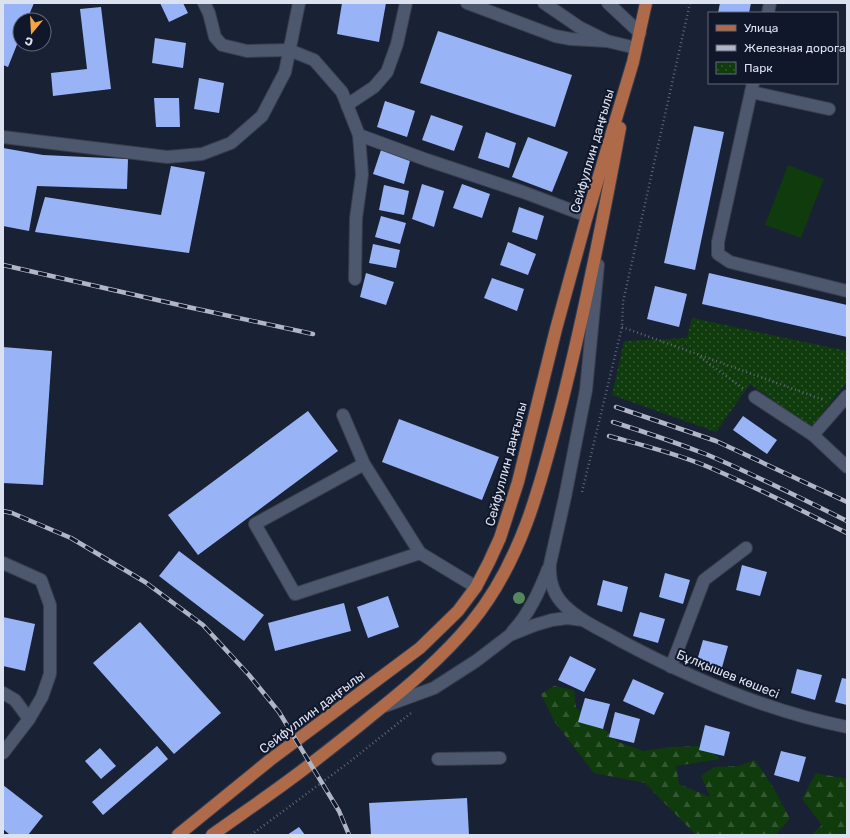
<svg xmlns="http://www.w3.org/2000/svg" width="850" height="838" font-family="Rubik,sans-serif">
<style>
.green{fill:#103b0d}
.forest{fill:url(#forest-firs)}
.park{fill:url(#park-dots)}
.building{fill:#99b4f6}
.lines{fill:none;stroke-linecap:round;stroke-linejoin:round}
.minor-casing{stroke:#393e4e;stroke-width:14}
.major-casing{stroke:#393e4e;stroke-width:14}
.path{stroke:#5f6677;stroke-width:2.5;stroke-dasharray:1 3;stroke-linecap:butt}
.minor{stroke:#4d576d;stroke-width:12}
.major{stroke:#af6a4a;stroke-width:12}
.rail-casing{stroke:#b0b6c5;stroke-width:4.5}
.rail{stroke:#10172a;stroke-width:3;stroke-dasharray:9;stroke-linecap:butt}
.tree{fill:#54885c}
.labels{text-anchor:middle;dominant-baseline:central;stroke-width:4;stroke-linejoin:round;paint-order:stroke}
.street-label{font-size:13px;fill:#dce1ef;stroke:#10172a}
</style>
<defs>
<pattern id="forest-firs" width="22" height="20" patternUnits="userSpaceOnUse"><rect width="22" height="20" fill="#103b0d"/><path d="M5 1l3.5 6h-7zM16 11l3.5 6h-7z" fill="#325731"/></pattern>
<pattern id="park-dots" width="8" height="8" patternUnits="userSpaceOnUse"><rect width="8" height="8" fill="#103b0d"/><path d="M2 2h.1M6 6h.1" fill="none" stroke="#325731" stroke-width="1.8" stroke-linecap="round"/></pattern>
</defs>
<rect width="100%" height="100%" fill="#192134"/>
<polygon class="green" points="788,165 824,179 801,238 765,225"/>
<g class="forest">
<polygon points="554,686 574,690 576,708 601,726 618,742 644,751 669,747 706,746 720,759 676,766 679,784 710,797 701,776 714,767 738,766 755,760 773,787 790,819 775,835 696,835 645,783 594,773 554,721 541,694"/>
<polygon points="816,773 847,779 847,835 811,835 822,825 802,799"/>
</g>
<polygon class="park" points="692,318 847,351 847,382 811,427 750,384 716,432 612,395 624,341 687,338"/>
<g class="building">
<polygon points="3,3 34,3 27,20 20,20 20,37 8,67 3,65"/>
<polygon points="160,3 183,3 188,13 169,22"/>
<polygon points="342,3 386,3 379,42 337,34"/>
<polygon points="720,3 751,3 749,13 718,13"/>
<polygon points="101,7 111,89 53,96 51,73 87,69 80,9"/>
<polygon points="438,31 572,75 555,127 420,83"/>
<polygon points="155,38 186,43 183,68 152,63"/>
<polygon points="199,78 224,83 219,113 194,109"/>
<polygon points="154,98 179,98 180,127 156,127"/>
<polygon points="385,101 415,111 407,137 377,127"/>
<polygon points="431,115 463,126 454,151 422,140"/>
<polygon points="694,126 724,132 695,270 664,263"/>
<polygon points="486,132 516,143 509,168 478,158"/>
<polygon points="528,137 568,152 552,192 512,177"/>
<polygon points="382,147 411,157 404,184 373,174"/>
<polygon points="3,148 43,155 128,159 127,189 37,186 29,231 3,226"/>
<polygon points="171,166 205,172 189,253 35,232 45,197 161,215"/>
<polygon points="422,184 444,191 434,227 412,219"/>
<polygon points="462,184 490,194 482,218 453,208"/>
<polygon points="384,185 409,191 404,215 379,210"/>
<polygon points="519,207 544,216 537,240 512,232"/>
<polygon points="381,216 406,223 400,244 375,237"/>
<polygon points="508,242 536,254 528,275 500,265"/>
<polygon points="373,244 400,250 396,268 369,263"/>
<polygon points="366,273 394,282 386,305 360,297"/>
<polygon points="709,273 847,305 847,337 702,304"/>
<polygon points="492,278 524,289 517,311 484,298"/>
<polygon points="655,286 687,294 679,327 647,319"/>
<polygon points="3,347 52,351 43,485 3,483"/>
<polygon points="308,411 338,451 198,555 168,515"/>
<polygon points="743,416 777,440 767,454 733,430"/>
<polygon points="399,419 499,457 482,500 382,462"/>
<polygon points="179,551 264,615 244,641 159,576"/>
<polygon points="742,565 767,572 760,596 736,590"/>
<polygon points="665,573 690,580 683,604 659,597"/>
<polygon points="603,580 628,587 622,612 597,605"/>
<polygon points="388,596 399,627 368,638 357,607"/>
<polygon points="344,603 351,631 275,651 268,623"/>
<polygon points="640,612 665,619 658,643 633,636"/>
<polygon points="3,617 35,624 25,671 3,666"/>
<polygon points="140,622 221,713 174,754 93,663"/>
<polygon points="703,640 728,646 721,671 696,664"/>
<polygon points="570,656 596,669 584,692 558,680"/>
<polygon points="797,669 822,675 815,700 791,693"/>
<polygon points="842,678 847,679 847,705 835,702"/>
<polygon points="633,679 664,693 654,715 623,701"/>
<polygon points="585,698 610,704 603,729 578,722"/>
<polygon points="615,712 640,719 634,743 609,737"/>
<polygon points="705,725 730,732 724,756 699,750"/>
<polygon points="157,746 168,759 103,815 92,802"/>
<polygon points="100,748 116,766 101,779 85,761"/>
<polygon points="781,751 806,757 799,782 774,775"/>
<polygon points="3,785 43,816 28,835 10,835 3,829"/>
<polygon points="467,798 469,835 371,835 369,803"/>
<polygon points="299,827 305,835 287,835"/>
</g>
<g class="lines">
<defs>
<g id="minor">
<polyline points="204,3 209,13 215,37 222,45 247,51 289,50 314,60 342,92 359,135 362,175 356,218 355,279"/>
<polyline points="467,3 555,36 571,39 607,41"/>
<polyline points="544,3 579,27 607,41 636,48"/>
<polyline points="608,3 640,33"/>
<polyline points="768,13 770,3"/>
<polyline points="753,83 718,242 718,254 730,262 847,291"/>
<polyline points="751,92 829,109"/>
<polyline points="347,105 374,87 387,72 397,44 406,3"/>
<polyline points="359,135 427,160 523,192 587,216"/>
<polyline points="3,137 167,157 202,154 231,143 262,116 285,72 299,3"/>
<path d="M598,265L586,390L565,497L550,564C549,580 553,594 564,605C580,621 602,630 621,641C692,679 767,711 847,727"/>
<polyline points="755,397 813,435 847,467"/>
<polyline points="343,415 364,464 255,524 295,594 420,553"/>
<polyline points="813,435 847,396"/>
<polyline points="364,464 420,553 476,587"/>
<polyline points="3,563 41,580 50,605 50,674 42,697 29,719 3,753"/>
<path d="M512,632C529,614 539,592 548,569"/>
<polyline points="671,667 704,580 746,548"/>
<polyline points="3,693 15,700 29,719"/>
<polyline points="385,706 434,688 476,661 510,635 535,625 552,620 567,618 583,620"/>
<polyline points="438,759 500,758"/>
</g>
<g id="major">
<polyline points="178,835 270,760 420,648 458,611 476,587 489,562 500,538 518,482 556,329 587,216 633,62 646,3"/>
<path d="M212,835C247,810 283,786 317,759C335,745 353,731 371,716C406,688 442,658 471,623C523,560 542,479 562,402C585,311 603,220 620,128"/>
</g>
</defs>
<use href="#minor" class="minor-casing"/>
<use href="#major" class="major-casing"/>
<g class="path">
<polyline points="622,327 824,400"/>
<polyline points="700,357 744,389"/>
<polyline points="582,492 622,327 623,302 690,3"/>
<polyline points="251,835 348,763 411,713"/>
</g>
<use href="#minor" class="minor"/>
<use href="#major" class="major"/>
<defs>
<g id="rail">
<polyline points="3,265 188,307 313,334"/>
<polyline points="616,407 716,441 847,502"/>
<path d="M613,422C645,432 677,443 708,455C755,475 801,498 847,521"/>
<path d="M609,436C642,445 675,453 706,466C754,486 800,510 847,533"/>
<polyline points="3,511 12,513 71,538 145,582 203,625 249,675 279,712 339,811 349,835"/>
</g>
</defs>
<use href="#rail" class="rail-casing"/>
<use href="#rail" class="rail"/>
</g>
<circle class="tree" cx="519" cy="598" r="6"/>
<g class="labels">
<g class="street-label">
<text transform="translate(592 151) rotate(-74)">Сейфуллин даңғылы</text>
<text transform="translate(506 464) rotate(-75)">Сейфуллин даңғылы</text>
<text transform="translate(728 674) rotate(22)">Бұлқышев көшесі</text>
<text transform="translate(312 712) rotate(-37)">Сейфуллин даңғылы</text>
</g>
</g>
<rect width="850" height="838" fill="none" stroke="#dce1ef" stroke-width="8"/>
<rect x="708" y="12" width="130" height="72" fill="#10172a" stroke="#626879"/>
<rect x="716" y="25" width="20" height="6" fill="#af6a4a" stroke="#626879"/>
<text x="744" y="32" font-size="12" fill="#dce1ef">Улица</text>
<rect x="716" y="45" width="20" height="6" fill="#b0b6c5" stroke="#626879"/>
<text x="744" y="52" font-size="12" fill="#dce1ef">Железная дорога</text>
<rect x="716" y="62" width="20" height="12" fill="url(#park-dots)" stroke="#626879"/>
<text x="744" y="72" font-size="12" fill="#dce1ef">Парк</text>
<g transform="translate(32 32) rotate(198)"><circle r="19" fill="#10172a" stroke="#626879"/>
<path d="M0-3L7 15L0 10L-7 15Z" fill="#f4a444"/>
<text y="-6" font-size="11" font-weight="bold" text-anchor="middle" fill="#dce1ef">С</text>
</g>
</svg>
